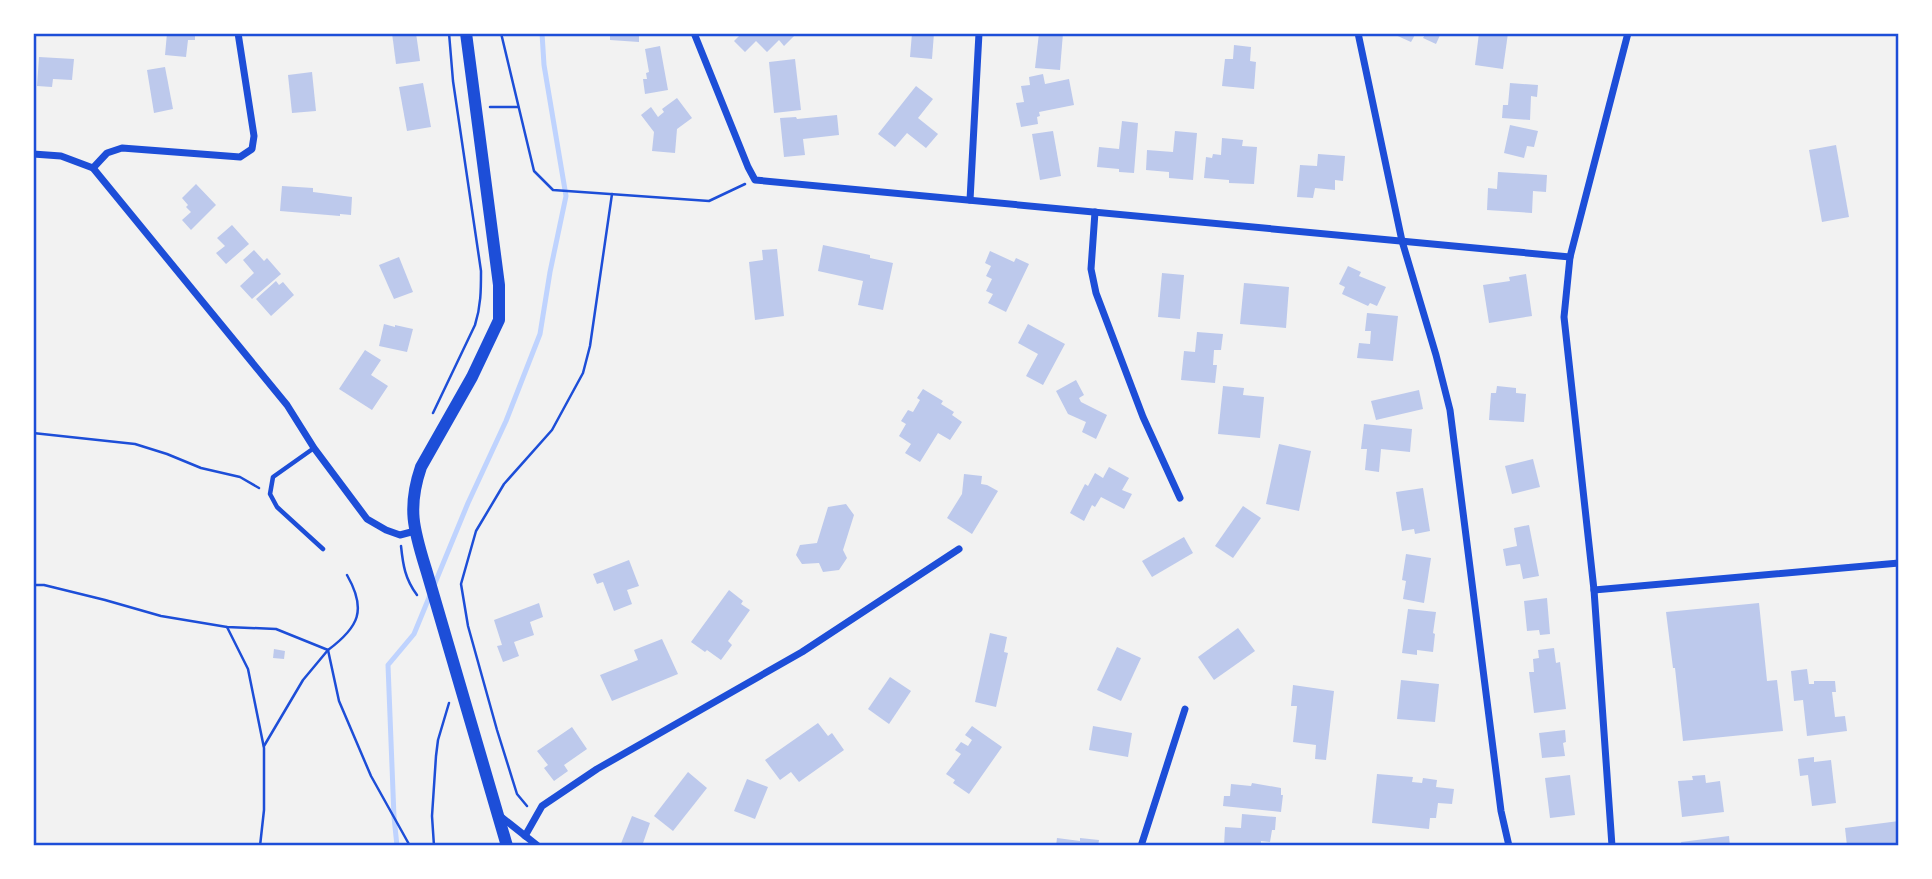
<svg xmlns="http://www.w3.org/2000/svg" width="1932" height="879" font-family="Ubuntu,sans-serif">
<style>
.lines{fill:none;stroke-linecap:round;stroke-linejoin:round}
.stream{stroke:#bfd3fe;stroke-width:5}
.building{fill:#bdc9ec}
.path{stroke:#1d4ed8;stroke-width:2.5}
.service{stroke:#1d4ed8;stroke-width:4.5}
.minor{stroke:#1d4ed8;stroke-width:7}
.secondary{stroke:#1d4ed8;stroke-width:12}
.neatline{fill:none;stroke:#1d4ed8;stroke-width:2.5}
</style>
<rect width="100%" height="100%" fill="#f2f2f2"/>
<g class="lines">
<polyline class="stream" points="397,846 394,817 388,665 414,634 468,503 506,421 540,334 550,272 566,196 544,65 542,33"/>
</g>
<g class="building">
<polygon points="167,33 195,33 195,40 188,40 186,57 165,55"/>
<polygon points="392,33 416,33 420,61 396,64"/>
<polygon points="610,33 639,33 639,42 610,40"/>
<polygon points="742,33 797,33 784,46 779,40 767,52 756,41 745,52 734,41"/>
<polygon points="912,33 934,33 932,59 910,57"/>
<polygon points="1039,33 1063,33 1060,70 1035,68"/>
<polygon points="1391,33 1416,33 1411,42"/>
<polygon points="1426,33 1441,33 1436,44 1423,38"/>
<polygon points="1479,33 1508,33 1503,69 1475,65"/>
<polygon points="1234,45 1251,47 1250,61 1256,62 1254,89 1222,86 1225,59 1233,59"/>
<polygon points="660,46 668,90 645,94 643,79 647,79 646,73 649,72 645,49"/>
<polygon points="39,57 74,59 72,80 53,79 52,87 37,86"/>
<polygon points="795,59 801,110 774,113 769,62"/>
<polygon points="165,67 173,109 154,113 147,70"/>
<polygon points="312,72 316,111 292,113 288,75"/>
<polygon points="1043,74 1045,84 1069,79 1074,105 1039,112 1040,116 1037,117 1038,124 1021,127 1016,103 1024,102 1021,86 1030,85 1029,77"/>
<polygon points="423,83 431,127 407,131 399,87"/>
<polygon points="1510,83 1538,85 1537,97 1531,96 1530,120 1502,118 1503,105 1508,105"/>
<polygon points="916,86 933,99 918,118 938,134 926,148 907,133 895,147 878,134"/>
<polygon points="677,98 692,118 677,129 675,153 652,151 654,132 641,115 651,107 658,117 664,112 662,109"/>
<polygon points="837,115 839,135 803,139 805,155 784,157 780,118 796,117 797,119"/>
<polygon points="1122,121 1138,123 1134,173 1119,172 1119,169 1097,167 1099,147 1119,149"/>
<polygon points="1510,125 1538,131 1534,147 1527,146 1524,158 1504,153"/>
<polygon points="1053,131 1061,176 1040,180 1032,134"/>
<polygon points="1175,131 1197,133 1193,180 1169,178 1169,172 1146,170 1147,150 1173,152"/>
<polygon points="1222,138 1243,140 1242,146 1257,147 1254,184 1229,183 1229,180 1204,178 1206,157 1212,158 1213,154 1221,155"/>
<polygon points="1836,145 1849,217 1822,222 1809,150"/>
<polygon points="1318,154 1345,156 1343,181 1335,180 1335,190 1315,188 1313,198 1297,197 1300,165 1317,166"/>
<polygon points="1498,172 1547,175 1546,192 1533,191 1532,213 1487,210 1488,188 1497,189"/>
<polygon points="196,184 216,205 191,230 182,220 191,212 186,207 188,205 182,198"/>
<polygon points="282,186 313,188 313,192 352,197 351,215 340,214 340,216 280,211"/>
<polygon points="232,225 249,244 226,264 216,253 225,246 217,238"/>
<polygon points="823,245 870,255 870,258 893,263 883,310 858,305 863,281 818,271"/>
<polygon points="777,249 784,316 755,320 749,262 763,260 762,250"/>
<polygon points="254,250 264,261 267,258 281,274 252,299 240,286 254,273 243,260"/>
<polygon points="990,251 1014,262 1016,258 1029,264 1006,312 988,303 993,294 986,291 992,279 986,276 991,266 985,263"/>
<polygon points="399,257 413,292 394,299 379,265"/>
<polygon points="1348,266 1361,272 1359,276 1386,287 1377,306 1370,303 1368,306 1342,294 1345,287 1339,284"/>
<polygon points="1162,273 1184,275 1180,319 1158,317"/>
<polygon points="1526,274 1532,316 1489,323 1483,285 1510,281 1509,277"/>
<polygon points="276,281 279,285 283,282 294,295 271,316 256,299"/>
<polygon points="1244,283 1289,287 1286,328 1240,324"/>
<polygon points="1367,313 1398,316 1393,361 1357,358 1359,343 1370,344 1371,331 1365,331"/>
<polygon points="384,324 395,327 395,325 413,329 407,352 379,346"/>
<polygon points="1028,324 1065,344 1043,385 1026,376 1038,354 1018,343"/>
<polygon points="1197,332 1223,334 1221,350 1214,350 1213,365 1217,365 1215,383 1181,380 1184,351 1195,352"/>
<polygon points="365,350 381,360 371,375 388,386 372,410 339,389"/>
<polygon points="1076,380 1084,395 1079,398 1081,402 1107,415 1096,439 1082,432 1086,422 1068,414 1056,391"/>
<polygon points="1223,386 1244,388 1243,395 1264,397 1260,438 1218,434"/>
<polygon points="1497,386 1516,388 1516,393 1526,394 1524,422 1489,420 1491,393 1496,393"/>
<polygon points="923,389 943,401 941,404 954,412 952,415 962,422 950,440 938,433 920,462 905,453 911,444 899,436 906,424 901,421 908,410 913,412 920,400 917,398"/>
<polygon points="1419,390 1423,409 1376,420 1371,401"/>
<polygon points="1364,424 1412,429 1410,452 1381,449 1379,472 1365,470 1367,449 1361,449"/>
<polygon points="1279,444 1311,451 1299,511 1266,504"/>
<polygon points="1533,459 1540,487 1512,494 1505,466"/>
<polygon points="1109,467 1129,478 1122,490 1132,494 1124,509 1101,497 1095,507 1092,505 1084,521 1070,513 1085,484 1088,486 1095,473 1103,478"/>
<polygon points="964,474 982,476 981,484 987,485 998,491 972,534 947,518 962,494"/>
<polygon points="1423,488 1430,531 1415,534 1414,529 1402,531 1396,492"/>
<polygon points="846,504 854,515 843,550 847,558 839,570 823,572 819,563 802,564 796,555 800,545 817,543 828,507"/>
<polygon points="1243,506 1261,518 1233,558 1215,546"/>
<polygon points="1529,525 1539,576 1523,579 1520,564 1506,566 1503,549 1517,546 1514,528"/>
<polygon points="1184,537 1193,553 1152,577 1142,561"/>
<polygon points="1406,554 1431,558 1424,603 1403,599 1406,581 1402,580"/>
<polygon points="629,560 639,586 627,590 632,604 614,611 603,582 597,584 593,574"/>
<polygon points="729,590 743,601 741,604 750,610 728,641 732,645 721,660 707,650 705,652 691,642"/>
<polygon points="1547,598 1550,634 1540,635 1539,630 1527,631 1524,601"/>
<polygon points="539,603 543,617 530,622 534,635 514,642 519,656 503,662 497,646 502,645 494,620"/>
<polygon points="1759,603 1767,681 1777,680 1783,731 1683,741 1675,668 1673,668 1666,612"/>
<polygon points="1408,609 1436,612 1433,633 1435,634 1433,652 1417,650 1417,655 1402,653"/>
<polygon points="1238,628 1255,651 1214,680 1198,657"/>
<polygon points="990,633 1007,637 1004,652 1008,653 996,707 975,702"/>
<polygon points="662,639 678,674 612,701 600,675 638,660 634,650"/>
<polygon points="1117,647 1141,658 1121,701 1097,690"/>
<polygon points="1554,648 1556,663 1560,662 1566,709 1534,713 1529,672 1534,672 1533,659 1539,658 1538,650"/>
<polygon points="274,649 285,651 284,659 273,658"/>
<polygon points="1807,669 1809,684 1814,684 1814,681 1835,681 1836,692 1832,692 1835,717 1845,716 1847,731 1807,736 1803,700 1794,701 1791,671"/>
<polygon points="890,677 911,691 889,724 868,709"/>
<polygon points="1401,680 1439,684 1435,722 1397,719"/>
<polygon points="1293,685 1334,691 1326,760 1315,759 1316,745 1293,742 1297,706 1291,706"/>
<polygon points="818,723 828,736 832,733 844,750 799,782 791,772 780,780 765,760"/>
<polygon points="972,726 1002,747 969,794 953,783 955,780 946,774 961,754 955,750 961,742 968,746 972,740 965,735"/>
<polygon points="1093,726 1132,733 1128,757 1089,750"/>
<polygon points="572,727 587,749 564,765 568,771 554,781 544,768 548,765 537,751"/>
<polygon points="1565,730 1566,742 1563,743 1565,756 1542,758 1539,733"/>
<polygon points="1814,757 1814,762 1831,760 1836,803 1812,806 1808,775 1800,776 1798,759"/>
<polygon points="688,772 707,788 673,831 654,816"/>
<polygon points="1377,774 1413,777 1412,782 1422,783 1423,778 1437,780 1436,787 1454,789 1452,804 1438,803 1436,818 1430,818 1429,829 1372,823"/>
<polygon points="1570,775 1575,815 1550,818 1545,778"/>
<polygon points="1705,775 1706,783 1720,781 1724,812 1682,817 1678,781 1693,780 1692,776"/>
<polygon points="747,779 768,787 755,819 734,811"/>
<polygon points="1252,783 1281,788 1281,795 1283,795 1281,812 1223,806 1224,796 1230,796 1231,784 1251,786"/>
<polygon points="1242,814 1276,817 1275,830 1272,830 1270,842 1261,841 1261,846 1224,846 1225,827 1241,828"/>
<polygon points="632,816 650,823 642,846 620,846"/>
<polygon points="1899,821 1899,846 1847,846 1845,828"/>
<polygon points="1729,836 1730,846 1682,846 1681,842"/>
<polygon points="1057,838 1080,841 1080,838 1099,840 1098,846 1056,846"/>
</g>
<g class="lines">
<g class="path">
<polyline points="501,33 534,171 553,190 709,201 745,184"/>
<polyline points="490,107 518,107"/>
<path d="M433,413L475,325C481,306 481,290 481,271L453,81L449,33"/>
<polyline points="33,433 135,444 167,454 201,468 240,477 259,488"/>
<path d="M401,546C403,565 405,579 417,595"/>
<path d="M33,585H44L105,600L161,616L227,627L276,629L328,650C359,627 367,610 347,575"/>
<polyline points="227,627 248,669 264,748 264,810 260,846"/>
<polyline points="328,650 339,701 371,776 410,846"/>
<polyline points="264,746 303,680 328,650"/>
<polyline points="527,806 517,794 497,730 468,626 461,584 476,531 504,484 552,430 583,373 590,346 612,194"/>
<polyline points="434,846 432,816 436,756 438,740 449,703"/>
</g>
<polyline class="service" points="314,448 273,477 270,494 277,507 323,549"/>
<g class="minor">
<polyline points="694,33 748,167 755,180 1570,257"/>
<polyline points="1358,33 1402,241 1436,355 1450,410 1501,811 1509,846"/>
<polyline points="33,154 61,156 93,168 287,405 314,448 367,519 386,530 400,535 415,531"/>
<polyline points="93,168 107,153 122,148 240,157 252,149 254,136 238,33"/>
<polyline points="970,200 979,33"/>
<polyline points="1095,212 1091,269 1096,293 1143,417 1180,498"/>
<polyline points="1594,590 1899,563"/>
<polyline points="500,816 538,846"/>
<polyline points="525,836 542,806 597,769 802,652 959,549"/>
<polyline points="1141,846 1185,709"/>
<polyline points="1612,846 1594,590 1564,317 1570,257 1628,33"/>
</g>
<path class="secondary" d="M466,33L499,285V320L472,377L421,467C406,511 415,533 428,576L507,846"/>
</g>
<rect width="1932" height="879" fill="none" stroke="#ffffff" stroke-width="70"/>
<rect x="35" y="35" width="1862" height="809" class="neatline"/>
</svg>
